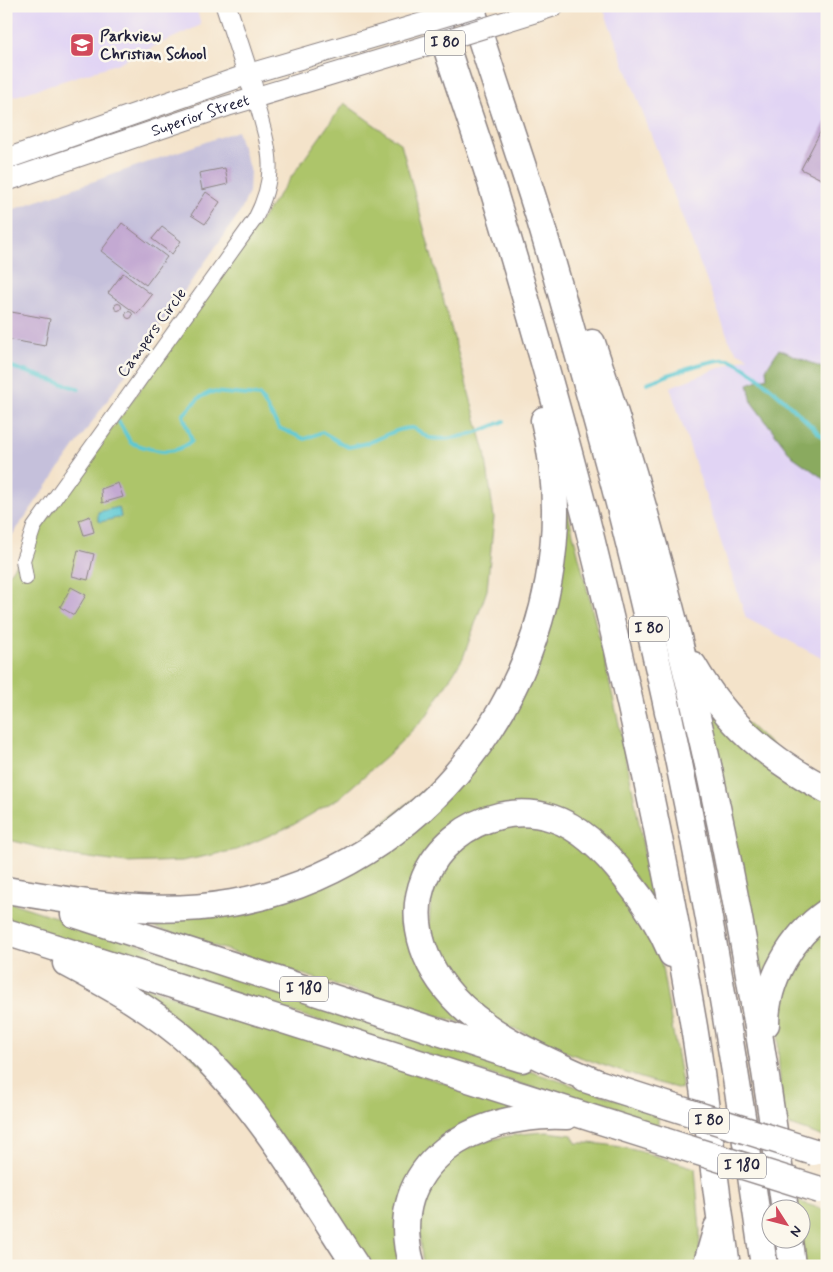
<svg xmlns="http://www.w3.org/2000/svg" width="833" height="1272" font-family="Mynerve,sans-serif">
<style>
.built{fill:#e1d4f4}
.industrial{fill:#c5c0db}
.green{fill:#adc56a;stroke:#687452}
.forest{fill:#8aaa5e;stroke:#56664c}
.water{fill:#5cc8d3;stroke:#3f7587}
.lines{fill:none;stroke-linecap:round;stroke-linejoin:round}
.stream{stroke:#5cc8d3;stroke-width:4}
.building{fill:#c3a9d2}
.street-casing{stroke:#8b8282;stroke-width:16}
.secondary-casing{stroke:#8b8282;stroke-width:22}
.highway-casing{stroke:#8b8282;stroke-width:29}
.street{stroke:#fff;stroke-width:14}
.secondary{stroke:#fff;stroke-width:20}
.highway{stroke:#fff;stroke-width:26}
.secondary-bridge-casing{stroke:#8b8282;stroke-width:22;stroke-linecap:butt}
.highway-bridge-casing{stroke:#8b8282;stroke-width:29;stroke-linecap:butt}
.secondary-bridge{stroke:#fff;stroke-width:20}
.highway-bridge{stroke:#fff;stroke-width:26}
.labels{text-anchor:middle;dominant-baseline:central;stroke-width:5;stroke-linejoin:round;paint-order:stroke}
.shield{fill:#fbf7ec;stroke:#636270;stroke-width:1}
.shield-label{font-size:15px;font-weight:bold;fill:#22223b}
.poi-label{font-size:16px;font-weight:bold;fill:#22223b;stroke:#fbf7ec;text-anchor:start}
.street-label{font-size:16px;fill:#22223b;stroke:#fbf7ec}
</style>
<rect width="100%" height="100%" fill="#fbf7ec"/>
<filter id="ink" filterUnits="userSpaceOnUse"><feTurbulence type="fractalNoise" baseFrequency=".02" numOctaves="2"/><feDisplacementMap in="SourceGraphic" scale="10" xChannelSelector="R" yChannelSelector="G"/><feConvolveMatrix kernelMatrix="1 2 1 2 8 2 1 2 1" color-interpolation-filters="sRGB"/></filter>
<filter id="wash" filterUnits="userSpaceOnUse"><feTurbulence type="fractalNoise" baseFrequency=".0096" numOctaves="4" result="noise"/><feDisplacementMap in="SourceGraphic" scale="20" xChannelSelector="R" yChannelSelector="G"/><feGaussianBlur stdDeviation="1.12" result="paint"/><feColorMatrix in="noise" values="0 0 0 0 0 0 0 0 0 0 0 0 0 0 0 0 0 1.4 0 .05"/><feComposite in="paint" operator="in"/></filter>
<g filter="url(#wash)">
<rect width="100%" height="100%" fill="#f4e3ca"/>
<g class="built">
<polygon points="6,6 196,6 201,25 116,64 6,99"/>
<polygon points="608,6 827,6 827,661 746,618 670,387 748,357 736,351 729,340 603,8"/>
</g>
<polygon class="industrial" points="237,131 250,171 249,192 241,211 6,544 6,212"/>
<g class="green">
<polygon points="344,103 401,144 485,452 494,517 487,590 463,658 427,715 388,755 339,798 293,825 236,850 182,861 126,863 68,855 6,839 6,578"/>
<path d="M563,495C598,629 631,763 652,900L614,850L493,811L412,901L463,1023L412,1009L139,922L133,915L300,889L492,736Z"/>
<polygon points="698,680 827,794 827,905 763,991"/>
<path d="M526,821L583,843L652,934L661,962L682,1084L681,1089C630,1077 580,1056 529,1039L526,1033L508,1027L483,1010L441,966L429,930L431,890L440,868L475,834Z"/>
<polygon points="6,901 658,1113 658,1124 664,1129 6,922"/>
<path d="M827,924V1138L784,1123C779,1072 768,991 802,948C809,939 819,931 827,924Z"/>
<polygon points="116,978 544,1115 422,1164 406,1266 364,1266 294,1162"/>
<path d="M547,1132L572,1135L576,1143C617,1142 657,1156 695,1168L700,1231L699,1266H424C402,1168 460,1136 547,1132Z"/>
<polygon points="795,1200 827,1211 827,1266 805,1266 801,1232 800,1210 797,1209"/>
</g>
<polygon class="forest" points="779,349 827,370 827,481 792,456 752,403 748,384 767,377 766,369"/>
<polygon class="water" points="119,507 121,517 100,522 98,520 98,512"/>
<g class="lines">
<g class="stream">
<polyline points="6,365 79,389"/>
<path d="M647,383C664,377 712,357 729,360C752,365 808,423 827,441"/>
<path d="M119,422L131,443C154,450 171,458 192,441L183,415L199,398L211,392L260,396L279,428L305,439L322,432L348,447C355,446 363,444 370,442C384,437 394,429 410,428C418,427 422,436 430,438C455,442 482,431 504,421"/>
</g>
</g>
<g id="blocks">
<g class="building">
<polygon points="827,119 827,182 801,169"/>
<polygon points="225,168 228,184 202,190 199,173"/>
<polygon points="206,192 220,202 205,224 191,215"/>
<polygon points="122,223 167,257 146,285 101,251"/>
<polygon points="162,227 181,241 172,254 152,239"/>
<polygon points="123,273 152,295 137,314 108,293"/>
<circle cx="118" cy="307" r="3.5"/>
<polygon points="6,311 50,319 45,346 6,339"/>
<circle cx="129" cy="315" r="3.5"/>
<polygon points="118,483 123,497 102,503 101,489"/>
<polygon points="90,516 94,532 84,535 79,520"/>
<polygon points="78,550 94,554 88,580 72,576"/>
<polygon points="71,587 86,595 74,615 60,607"/>
</g>
</g>
</g>
<g filter="url(#ink)">
<use href="#blocks" fill-opacity="0" stroke="#8b8282" stroke-width="1"/>
<g class="lines">
<defs>
<path id="street" d="M26,578L23,560L34,527L255,219C280,171 268,146 255,98"/>
<g id="secondary">
<polyline points="226,6 252,86"/>
<polyline points="536,12 554,6"/>
<polyline points="6,159 249,74 389,33"/>
<path id="s1" d="M6,181L227,106L396,55"/>
</g>
<g id="highway">
<path d="M434,6C451,67 474,126 492,186C527,300 560,415 589,530C630,694 666,860 694,1027C707,1107 715,1186 727,1266"/>
<path d="M471,6C492,77 517,146 539,217C565,304 589,392 613,480C681,739 727,1001 764,1266"/>
<path d="M592,343C687,625 746,915 785,1210"/>
<path d="M693,665C727,724 767,758 827,790"/>
<path d="M6,890C86,903 151,917 232,903C452,864 597,636 544,420"/>
<polyline points="74,914 522,1059"/>
<polyline points="6,932 664,1141"/>
<path d="M66,963C111,987 155,1011 193,1046C260,1108 306,1190 356,1266"/>
<path d="M766,1024C766,980 792,936 827,912"/>
<polyline points="585,1079 669,1106"/>
<path d="M602,1085C551,1062 491,1039 453,997C436,978 423,955 419,930C406,856 482,796 552,818C583,828 608,855 627,880C645,902 661,928 672,954"/>
<polyline points="789,1240 792,1266"/>
<path d="M412,1266C381,1163 477,1111 567,1116"/>
<polyline points="706,1266 717,1228"/>
</g>
</defs>
<use href="#street" class="street-casing"/>
<use href="#secondary" class="secondary-casing"/>
<use href="#highway" class="highway-casing"/>
<use href="#street" class="street"/>
<use href="#secondary" class="secondary"/>
<use href="#highway" class="highway"/>
<defs>
<g id="secondary-bridge">
<polyline points="389,33 479,6"/>
<polyline points="396,55 536,12"/>
</g>
<g id="highway-bridge">
<polyline points="669,1106 814,1152"/>
<polyline points="664,1141 820,1190"/>
</g>
</defs>
<use href="#secondary-bridge" class="secondary-bridge-casing"/>
<use href="#highway-bridge" class="highway-bridge-casing"/>
<use href="#secondary-bridge" class="secondary-bridge"/>
<use href="#highway-bridge" class="highway-bridge"/>
</g>
</g>
<defs>
<symbol id="school-square" viewBox="-11 -11 22 22"><rect x="-9" y="-9" width="18" height="18" rx="4" fill="#d1495b" stroke="#fbf7ec"/><path d="M0-5L7-2L0 1L-7-2ZM-4 1L0 2.5L4 1V4Q0 6-4 4Z" fill="#fff"/></symbol>
</defs>
<g fill-rule="evenodd">
<use href="#school-square" x="68" y="31" width="28" height="28"/>
</g>
<g class="labels">
<g class="shield">
<rect x="425" y="30.5" width="40" height="25" rx="4"/>
<rect x="629" y="616.5" width="40" height="25" rx="4"/>
<rect x="280" y="976.5" width="48" height="25" rx="4"/>
<rect x="689" y="1108.5" width="40" height="25" rx="4"/>
<rect x="718" y="1153.5" width="48" height="25" rx="4"/>
</g>
<g class="shield-label">
<text x="445" y="43">I 80</text>
<text x="649" y="629">I 80</text>
<text x="304" y="989">I 180</text>
<text x="709" y="1121">I 80</text>
<text x="742" y="1166">I 180</text>
</g>
<g class="poi-label">
<text x="100" y="36">Parkview<tspan x="100" dy="18">Christian School</tspan></text>
</g>
<g class="street-label">
<text stroke="none"><textPath href="#s1" startOffset="205">Superior Street</textPath></text>
<text transform="translate(152 333) rotate(-54)">Campers Circle</text>
</g>
</g>
<rect width="833" height="1272" fill="none" stroke="#fbf7ec" stroke-width="25"/>
<g transform="translate(786 1224) rotate(126)"><circle r="24" fill="#fbf7ec" stroke="#a4a2a5"/>
<path d="M0-4L9 19L0 12L-9 19Z" fill="#d1495b"/>
<text y="-8" font-size="14" font-weight="bold" text-anchor="middle" fill="#22223b">N</text>
</g>
</svg>
